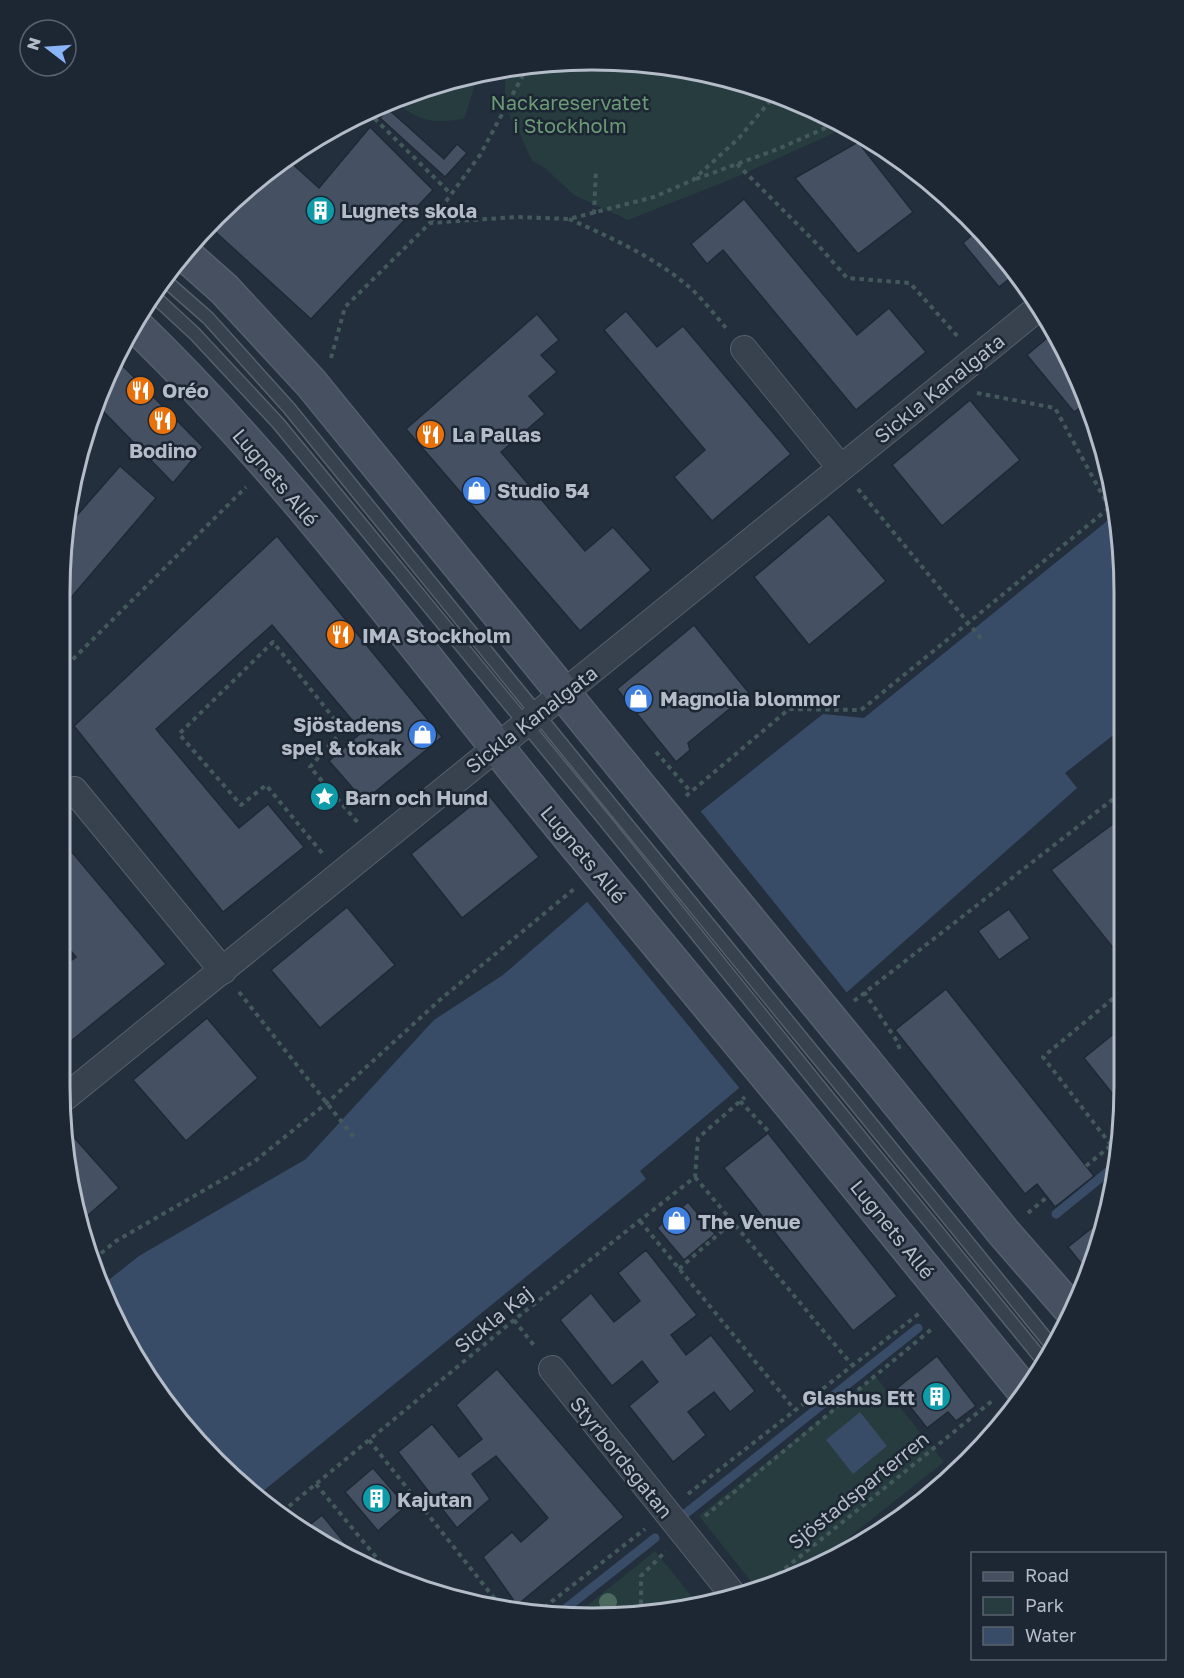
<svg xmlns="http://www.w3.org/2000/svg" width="1184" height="1678" font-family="'Golos Text',sans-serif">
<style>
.green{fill:#263c3f}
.water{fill:#394c67}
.pier{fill:#242f3e}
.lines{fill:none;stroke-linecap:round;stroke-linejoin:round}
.stream{stroke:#394c67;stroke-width:9}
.building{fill:#455162;stroke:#1f2835;stroke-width:1.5}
.lane-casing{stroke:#565f6c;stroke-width:15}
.street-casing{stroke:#565f6c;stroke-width:28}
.secondary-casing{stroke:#565f6c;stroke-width:36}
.path{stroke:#44595c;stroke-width:4;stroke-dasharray:4.5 4.5;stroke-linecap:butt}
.lane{stroke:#38414e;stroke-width:12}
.street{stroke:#38414e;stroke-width:26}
.secondary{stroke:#465061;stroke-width:33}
.lane-bridge-casing{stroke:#565f6c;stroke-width:15;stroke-linecap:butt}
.secondary-bridge-casing{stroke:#565f6c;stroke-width:36;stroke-linecap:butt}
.lane-bridge{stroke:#38414e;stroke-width:12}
.secondary-bridge{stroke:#465061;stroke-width:33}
.tree{fill:#4b6a5d}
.labels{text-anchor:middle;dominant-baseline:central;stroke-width:5;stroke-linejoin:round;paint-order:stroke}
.park-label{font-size:20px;fill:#6b9a76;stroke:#1d2633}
.poi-label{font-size:20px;font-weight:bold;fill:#b4bcc9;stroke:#1d2633;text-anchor:start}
.street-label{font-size:20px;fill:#b4bcc9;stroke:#1d2633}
.rim{fill:none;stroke:#b4bcc9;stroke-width:3}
</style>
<rect width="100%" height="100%" fill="#242f3e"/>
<g class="green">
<polygon points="626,61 729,78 827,115 847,127 732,179 628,220 574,195 545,168 532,161 519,132 510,118 505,99 505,69 522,65"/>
<path d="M469,77L476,82L464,119C436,123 416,123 396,100L421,88Z"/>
<polygon points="875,1376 944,1462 810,1568 754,1585 699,1516"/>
<polygon points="655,1551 697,1603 662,1613 578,1613"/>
</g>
<g class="water">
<polygon points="1117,513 1119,522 1121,729 1065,773 1077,788 739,1088 640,1171 646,1179 257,1496 241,1486 149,1381 105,1283 139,1256 306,1159 434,1020 503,975 587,902 823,714 864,718"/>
<polygon points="860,1412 887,1446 853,1474 826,1440"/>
</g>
<polygon class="pier" points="698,808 848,994 741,1090 585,899"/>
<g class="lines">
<g class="stream">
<polyline points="1056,1214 1115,1166"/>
<polyline points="685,1514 918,1328"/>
<polyline points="560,1613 655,1538"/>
</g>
</g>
<g class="building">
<polygon points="388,109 444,159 457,144 467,153 445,177 380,118"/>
<polygon points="370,127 433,190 311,319 211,228 241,192 287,159 319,188"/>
<polygon points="858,142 913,212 858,254 795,178"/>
<polygon points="744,199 857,335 889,308 926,352 856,410 723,250 707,264 691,244"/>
<polygon points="979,229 992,241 1014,275 999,287 963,243"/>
<polygon points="626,311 657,347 683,326 791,454 712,521 674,477 705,450 604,330"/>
<polygon points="537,314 559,340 541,355 557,372 529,396 545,414 501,452 585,551 613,527 651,570 580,631 406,429"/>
<polygon points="1053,333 1069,357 1084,405 1074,412 1027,355"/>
<polygon points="118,361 203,447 173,483 100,408"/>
<polygon points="970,400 1020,460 942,526 892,465"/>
<polygon points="120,466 156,498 69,600 60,592 66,528"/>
<polygon points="829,514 886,581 809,645 754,577"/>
<polygon points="277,536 442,737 364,801 329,761 362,732 272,625 156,729 239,828 268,804 304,847 223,912 74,726"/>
<polygon points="694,625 749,693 688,743 690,750 676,762 617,689"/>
<polygon points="487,793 539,857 462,918 411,854"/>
<polygon points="1121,818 1122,959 1051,870"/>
<polygon points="60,838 166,964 60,1050 60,968 76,957 60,938"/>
<polygon points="347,907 395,965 320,1028 271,970"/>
<polygon points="1009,909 1030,938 999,960 978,931"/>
<polygon points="946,989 1094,1176 1055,1207 1037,1184 1025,1194 895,1030"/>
<polygon points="207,1018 258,1078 186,1141 133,1080"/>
<polygon points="1122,1027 1123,1107 1084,1058"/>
<polygon points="70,1133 119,1188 78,1224 67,1136"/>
<polygon points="768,1133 897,1296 853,1331 724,1168"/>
<polygon points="688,1202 715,1234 684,1260 657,1228"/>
<polygon points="1107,1216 1106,1223 1088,1272 1068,1247"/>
<polygon points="646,1250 697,1315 671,1335 686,1355 711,1335 755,1391 730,1412 714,1392 688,1412 706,1435 673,1462 629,1406 658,1382 642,1361 612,1386 560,1320 591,1293 614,1322 640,1301 618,1273"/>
<polygon points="937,1356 976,1406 956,1421 948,1412 927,1428 896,1389"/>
<polygon points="497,1369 624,1517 517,1605 483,1557 512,1532 521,1542 548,1518 496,1456 472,1474 490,1499 457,1528 398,1452 432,1424 459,1457 482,1439 456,1405"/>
<polygon points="373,1468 406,1506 378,1531 345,1492"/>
<polygon points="909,1507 910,1508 871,1534 871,1531"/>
<polygon points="322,1515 356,1557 307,1527"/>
</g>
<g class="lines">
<defs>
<g id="lane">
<polyline points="167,282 208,318 289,408 617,812"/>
<polyline points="155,297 195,334 278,423 606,822"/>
<polyline points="840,1085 1053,1347"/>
<polyline points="827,1096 1044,1362"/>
</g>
<g id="street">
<polyline points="744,349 840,467"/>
<polyline points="74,790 223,971"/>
<polyline points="62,1100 1037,309"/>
<polyline points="552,1369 731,1592"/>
</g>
<g id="secondary">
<polyline points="188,257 224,289 311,383 643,791"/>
<path d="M133,323C298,482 431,670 577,846"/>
<polyline points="867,1064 1004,1233 1073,1312"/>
<polyline points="801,1117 1025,1392"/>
</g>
</defs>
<use href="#lane" class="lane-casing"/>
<use href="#street" class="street-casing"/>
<use href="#secondary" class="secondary-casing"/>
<g class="path">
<polyline points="368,112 450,193"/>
<polyline points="737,164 818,245 847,278 910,283 960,339"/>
<polyline points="696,179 778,149 839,122"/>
<polyline points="594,214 596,169"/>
<path d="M569,219C610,237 654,257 688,286C702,298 714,314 726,328"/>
<polyline points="430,223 480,155 529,64"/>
<polyline points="331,358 345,307 430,223 516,217 569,219 654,197 693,180 739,138 775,95"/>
<polyline points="977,393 1055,408 1110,509"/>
<polyline points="858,489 984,642"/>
<polyline points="60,672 246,487"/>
<polyline points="656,752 691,792"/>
<polyline points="686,796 789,709 861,710 1114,504"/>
<polyline points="322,853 266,785 241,805 179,734 273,642 343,730 310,767 359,824"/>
<polyline points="239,992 356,1140"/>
<polyline points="864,992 897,1041 901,1053"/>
<polyline points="854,1001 1121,793"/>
<polyline points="740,1101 771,1134"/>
<polyline points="1111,1145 1043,1057 1122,991"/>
<polyline points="1086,1166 1120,1138"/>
<polyline points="695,1177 852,1365"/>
<polyline points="1028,1213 1047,1197"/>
<polyline points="640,1221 795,1410"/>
<polyline points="94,1259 116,1241 255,1161 328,1102 442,998 574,889"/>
<polyline points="679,1269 732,1222"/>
<polyline points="514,1320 536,1348"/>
<polyline points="369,1440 502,1608"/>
<polyline points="316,1484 394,1579"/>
<polyline points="688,1494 921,1312"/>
<polyline points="282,1512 514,1320 695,1177 698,1138 745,1097"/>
<polyline points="705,1516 933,1328"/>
<polyline points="771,1580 992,1401"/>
<polyline points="537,1613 645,1529"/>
<polyline points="641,1613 641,1576 666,1551"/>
</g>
<use href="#lane" class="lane"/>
<use href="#street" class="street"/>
<use href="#secondary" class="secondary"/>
<defs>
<g id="lane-bridge">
<polyline points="617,812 840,1085"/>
<polyline points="606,822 827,1096"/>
</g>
<g id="secondary-bridge">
<polyline points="643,791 867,1064"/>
<polyline points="577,846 801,1117"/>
</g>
</defs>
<use href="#lane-bridge" class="lane-bridge-casing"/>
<use href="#secondary-bridge" class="secondary-bridge-casing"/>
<use href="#lane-bridge" class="lane-bridge"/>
<use href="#secondary-bridge" class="secondary-bridge"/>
</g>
<circle class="tree" cx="608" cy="1602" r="9"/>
<defs>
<symbol id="building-disc" viewBox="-11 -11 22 22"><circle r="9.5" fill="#0f9aa8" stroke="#1d2633"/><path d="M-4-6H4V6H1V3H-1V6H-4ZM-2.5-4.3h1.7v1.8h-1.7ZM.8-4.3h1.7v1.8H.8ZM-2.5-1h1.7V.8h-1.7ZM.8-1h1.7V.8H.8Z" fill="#fff"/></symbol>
<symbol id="restaurant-disc" viewBox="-11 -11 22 22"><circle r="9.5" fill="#e8710a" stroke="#1d2633"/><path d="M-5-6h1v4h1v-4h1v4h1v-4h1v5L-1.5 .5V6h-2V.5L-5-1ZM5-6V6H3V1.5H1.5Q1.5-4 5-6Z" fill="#fff"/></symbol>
<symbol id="shop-disc" viewBox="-11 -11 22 22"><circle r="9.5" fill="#3f7fe0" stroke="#1d2633"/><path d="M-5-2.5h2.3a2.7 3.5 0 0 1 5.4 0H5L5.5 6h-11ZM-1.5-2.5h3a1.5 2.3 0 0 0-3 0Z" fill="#fff"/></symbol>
<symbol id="sight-disc" viewBox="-11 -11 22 22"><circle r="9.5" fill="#0f9aa8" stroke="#1d2633"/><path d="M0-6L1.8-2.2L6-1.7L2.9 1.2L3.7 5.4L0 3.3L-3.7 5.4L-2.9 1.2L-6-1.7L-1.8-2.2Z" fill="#fff"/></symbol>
</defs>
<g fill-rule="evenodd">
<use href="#building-disc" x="304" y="194" width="33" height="33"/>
<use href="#restaurant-disc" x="124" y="374" width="33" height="33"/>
<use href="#restaurant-disc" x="146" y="404" width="33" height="33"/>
<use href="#restaurant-disc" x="414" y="418" width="33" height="33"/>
<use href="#shop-disc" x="460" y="474" width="33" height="33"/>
<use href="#restaurant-disc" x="324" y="618" width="33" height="33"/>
<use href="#shop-disc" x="622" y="682" width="33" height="33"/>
<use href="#shop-disc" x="406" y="718" width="33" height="33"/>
<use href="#sight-disc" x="308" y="780" width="33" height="33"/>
<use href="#shop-disc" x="660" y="1204" width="33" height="33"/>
<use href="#building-disc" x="920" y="1380" width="33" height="33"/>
<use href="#building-disc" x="360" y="1482" width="33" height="33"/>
</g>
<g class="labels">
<g class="park-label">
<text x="570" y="102">Nackareservatet<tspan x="570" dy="23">i Stockholm</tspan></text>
</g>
<g class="poi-label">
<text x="341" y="210">Lugnets skola</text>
<text x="162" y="390">Oréo</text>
<text x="452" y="434">La Pallas</text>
<text x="163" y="450" text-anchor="middle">Bodino</text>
<text x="497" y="490">Studio 54</text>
<text x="362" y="635">IMA Stockholm</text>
<text x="660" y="698">Magnolia blommor</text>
<text x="402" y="724" text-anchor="end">Sjöstadens<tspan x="402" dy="23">spel &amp; tokak</tspan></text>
<text x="345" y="797">Barn och Hund</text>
<text x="698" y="1221">The Venue</text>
<text x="915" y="1397" text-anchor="end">Glashus Ett</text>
<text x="397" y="1499">Kajutan</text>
</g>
<g class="street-label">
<text transform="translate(939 388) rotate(-39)">Sickla Kanalgata</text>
<text transform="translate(276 477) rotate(50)">Lugnets Allé</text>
<text transform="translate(531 719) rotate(-38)">Sickla Kanalgata</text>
<text transform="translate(584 854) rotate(50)">Lugnets Allé</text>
<text transform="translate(893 1229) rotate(51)">Lugnets Allé</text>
<text transform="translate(493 1319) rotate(-39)">Sickla Kaj</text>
<text transform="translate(622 1457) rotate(51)">Styrbordsgatan</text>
<text transform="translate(858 1490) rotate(-39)">Sjöstadsparterren</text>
</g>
</g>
<path d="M0 0H1184V1678H0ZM592 70H592A522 522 0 0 1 1114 592V1086A522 522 0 0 1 592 1608H592A522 522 0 0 1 70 1086V592A522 522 0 0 1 592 70Z" fill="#1d2633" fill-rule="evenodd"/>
<path class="rim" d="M592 70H592A522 522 0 0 1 1114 592V1086A522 522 0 0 1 592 1608H592A522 522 0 0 1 70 1086V592A522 522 0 0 1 592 70Z"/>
<rect x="971" y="1552" width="195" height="108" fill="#1d2633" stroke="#59626f" stroke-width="1.5"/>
<rect x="983" y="1572" width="30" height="9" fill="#465061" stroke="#59626f" stroke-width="1.5"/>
<text x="1025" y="1582" font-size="18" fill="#b4bcc9">Road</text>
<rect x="983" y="1597" width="30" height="18" fill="#263c3f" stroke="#59626f" stroke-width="1.5"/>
<text x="1025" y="1612" font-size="18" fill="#b4bcc9">Park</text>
<rect x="983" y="1627" width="30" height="18" fill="#394c67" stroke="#59626f" stroke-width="1.5"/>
<text x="1025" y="1642" font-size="18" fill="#b4bcc9">Water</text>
<g transform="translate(48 48) rotate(287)"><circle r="28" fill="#1d2633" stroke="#59626f" stroke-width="1.5"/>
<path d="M0-4.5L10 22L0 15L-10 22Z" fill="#8ab4f8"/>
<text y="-9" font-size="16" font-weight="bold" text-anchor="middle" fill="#b4bcc9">N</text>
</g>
</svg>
